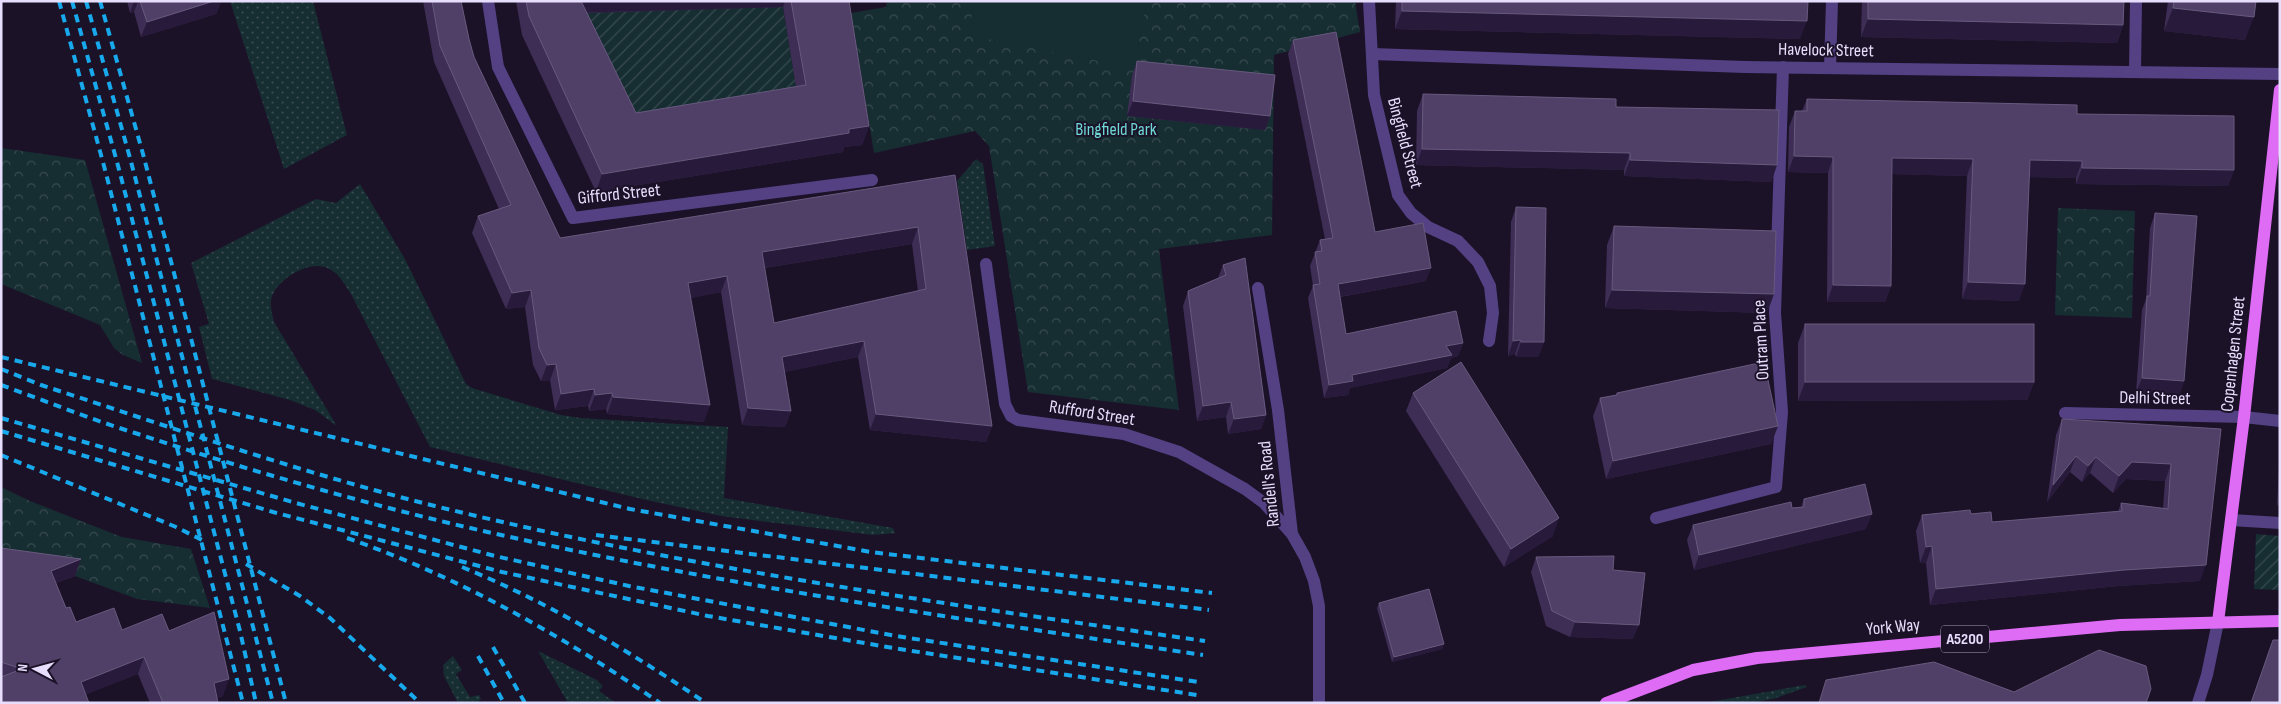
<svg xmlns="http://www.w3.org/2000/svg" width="2281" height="704" font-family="'Sofia Sans Condensed',sans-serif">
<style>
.grass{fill:url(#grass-dots)}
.forest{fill:url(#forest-crowns)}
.garden{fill:url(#garden-furrows)}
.pitch{fill:#162d32}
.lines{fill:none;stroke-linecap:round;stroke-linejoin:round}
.minor{stroke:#534184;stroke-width:12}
.major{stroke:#df6cf4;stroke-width:12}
.rail{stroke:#18a9ed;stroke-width:4;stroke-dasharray:8 6;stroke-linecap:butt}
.wall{fill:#3e2d55;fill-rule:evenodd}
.shaded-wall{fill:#281a3b}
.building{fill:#504067;stroke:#68597e;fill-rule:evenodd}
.labels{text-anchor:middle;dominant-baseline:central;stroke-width:4;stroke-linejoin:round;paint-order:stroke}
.shield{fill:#1b1228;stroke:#aaa0bc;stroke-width:1}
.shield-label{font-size:16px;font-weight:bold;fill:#e7ddfc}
.street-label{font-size:18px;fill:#e7ddfc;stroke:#1b1228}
.park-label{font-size:18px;fill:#6dd8d5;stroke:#1b1228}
</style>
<defs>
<pattern id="grass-dots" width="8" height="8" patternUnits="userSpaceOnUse" patternTransform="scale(1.25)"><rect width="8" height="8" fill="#162d32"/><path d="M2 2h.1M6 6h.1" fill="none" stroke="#384b51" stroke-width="1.8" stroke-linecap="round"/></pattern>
<pattern id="forest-crowns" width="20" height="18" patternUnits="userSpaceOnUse" patternTransform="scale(1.25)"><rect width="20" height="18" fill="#162d32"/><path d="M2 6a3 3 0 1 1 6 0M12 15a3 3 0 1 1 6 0" fill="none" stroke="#384b51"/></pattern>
<pattern id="garden-furrows" width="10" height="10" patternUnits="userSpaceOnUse" patternTransform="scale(1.25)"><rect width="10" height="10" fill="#162d32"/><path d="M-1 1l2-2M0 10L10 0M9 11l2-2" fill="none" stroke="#384b51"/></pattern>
</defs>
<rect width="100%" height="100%" fill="#1b1228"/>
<g class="grass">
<polygon points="230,1 313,1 347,135 284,169"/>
<polygon points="976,159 983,164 995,246 967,250 957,181"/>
<path d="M360,184L405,259L466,384L472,388L561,415L580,418L728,427L724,498L893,528L895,533L873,535L721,516L642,499L430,447L351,294C345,285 340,275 331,270C314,258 283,276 274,292C268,301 272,313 274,322L337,426L315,410L290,400L212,379L199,327L209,324L191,263L316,199L336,203Z"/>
<polygon points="538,651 597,680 603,686 599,691 616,703 568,703"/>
<polygon points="453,656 462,670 456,674 470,697 479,695 481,699 477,703 458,703 444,676 443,665"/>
<polygon points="1805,685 1807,687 1773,699 1750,703 1704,703"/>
</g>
<g class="forest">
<polygon points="887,1 1355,1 1360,32 1274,55 1272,235 1159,249 1179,410 1028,392 989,146 975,131 874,153 851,13 886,7"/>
<polygon points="1,148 85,160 142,363 123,355 114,348 100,325 1,284"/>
<polygon points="2058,208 2135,211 2132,318 2055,315"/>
<polygon points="1,487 30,501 122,537 191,549 210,608 137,599 75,576 1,566"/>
</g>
<g class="garden">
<polygon points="783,7 799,104 629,131 580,13"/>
<polygon points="2256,534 2280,536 2280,590 2254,589"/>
</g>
<polygon class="pitch" points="975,1 1147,1 1134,68 968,35"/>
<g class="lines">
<g class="minor">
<polyline points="488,1 498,67 573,218 872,180"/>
<polyline points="1369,1 1374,95 1398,195 1411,213 1428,227 1458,241 1478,262 1490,286 1493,313 1489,341"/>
<polyline points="1372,54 1745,67 2280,74"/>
<polyline points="1830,68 1832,1"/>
<polyline points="2135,71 2136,1"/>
<polyline points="986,264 1005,404 1011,416 1018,420 1124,434 1179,452 1245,489 1264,503 1292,534"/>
<polyline points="1258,288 1278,410 1292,534 1305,557 1314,581 1319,606 1319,703"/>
<polyline points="2065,413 2244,417 2280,421"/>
<polyline points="1656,518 1776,487 1782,412 1775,313 1783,67"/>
<polyline points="2231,520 2280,523"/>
<polyline points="2198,703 2207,675 2218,622"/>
</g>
<g class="major">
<polyline points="2218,622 2244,417 2280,90"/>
<polyline points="1606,703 1693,670 1757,658 2120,625 2280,621"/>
</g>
<g class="rail">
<polyline points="59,1 104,166 243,703"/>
<polyline points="72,1 117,162 240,631 256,703"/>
<polyline points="86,1 130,158 273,703"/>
<polyline points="100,1 143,154 286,703"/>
<polyline points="1,357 630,509 871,552 1212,593"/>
<path d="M1,369L41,385C170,427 299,472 431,505C685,568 946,604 1205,641"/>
<path d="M1,385C46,401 90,419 135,433C263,475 393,512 524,540C748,589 976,621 1203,655"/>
<polyline points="1,418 296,503 495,556 629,586 896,636 1198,682"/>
<polyline points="1,431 273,512 502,572 708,616 893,648 1197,695"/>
<polyline points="1,455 176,527 206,542"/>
<polyline points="596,535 1209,610"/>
<path d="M347,538C459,577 563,636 660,703"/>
<polyline points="246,564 300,596 330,618 420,703"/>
<path d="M462,567C548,602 629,651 706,703"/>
<polyline points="493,647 525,703"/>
<polyline points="478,656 504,703"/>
</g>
</g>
<g class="wall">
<polygon points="127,1 221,1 216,14 141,37 134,12 130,13"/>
<path d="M423,1H461L469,39L474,57L560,238L955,175L992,426L986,442L870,430L858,357L784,372L791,411L785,427L742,425L721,292L690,298L704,422L607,414L606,409L589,411L588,406L555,410L550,380L541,381L533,365L525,307L506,309L472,233L478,216L499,209L434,62ZM912,244L918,291L774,323L765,268Z"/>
<path d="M516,1H849L869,126L862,145L844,147L843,152L596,192L522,35ZM783,7L796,87L636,113L586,13Z"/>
<polygon points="1396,1 1808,1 1800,39 1395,29"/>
<polygon points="1862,1 2124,1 2123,25 2117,43 1861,37"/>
<polygon points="2168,1 2256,1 2245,40 2164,31"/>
<polygon points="1293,40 1375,232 1426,281 1340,297 1346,334 1463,343 1458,356 1451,358 1447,368 1350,388 1348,395 1324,398 1308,298 1313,286 1310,266 1320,240 1325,239 1288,54"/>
<polygon points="1137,61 1270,116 1265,130 1127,116 1132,76"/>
<polygon points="1423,94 1616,107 1777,165 1771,182 1624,176 1624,170 1416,165 1417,111"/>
<polygon points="1807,99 2077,114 2234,170 2228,186 2076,184 2076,178 2029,177 2019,301 1962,299 1967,176 1892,174 1891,286 1885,302 1827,302 1828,173 1788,172 1789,127 1795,111 1802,111"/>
<polygon points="1516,207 1544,342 1538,357 1516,357 1515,354 1508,356 1511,222"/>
<polygon points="2155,213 2184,381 2179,395 2136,393 2142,310 2146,299 2150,228"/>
<polygon points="1614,226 1767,313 1605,308 1607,245"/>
<polygon points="1245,258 1266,415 1261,429 1228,434 1226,417 1197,421 1183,306 1188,291 1218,278 1223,265"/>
<polygon points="1805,324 2034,382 2027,400 1798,401 1798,343"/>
<polygon points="1413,393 1553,536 1504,567 1406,411"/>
<polygon points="1617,393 1778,426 1771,444 1606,479 1593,416 1600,398 1616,395"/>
<polygon points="2062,419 2221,429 2200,581 2118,586 1930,605 1926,563 1920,563 1916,531 1922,515 1971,514 1992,522 2118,512 2121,503 2163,508 2165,481 2126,479 2113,493 2090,473 2082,482 2070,472 2047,502 2056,435"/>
<polygon points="2280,448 2280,506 2277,506"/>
<polygon points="1804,499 1866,529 1694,570 1687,540 1693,525 1801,507"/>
<polygon points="1,548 81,559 75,576 56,583 66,608 76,622 122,630 169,631 223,696 217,698 218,703 150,703 138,674 86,694 1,703"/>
<polygon points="1536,557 1613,570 1633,639 1570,637 1546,626 1531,572"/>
<polygon points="1379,603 1444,644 1442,649 1392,662 1377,608"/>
</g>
<g class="shaded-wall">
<polygon points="134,1 138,1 134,12 130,13"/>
<polygon points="214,1 221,1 216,14 141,37 147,22"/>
<polygon points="575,1 785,1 783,7 571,13"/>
<polygon points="2173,8 2254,17 2245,40 2164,31"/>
<polygon points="1402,11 1807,21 1800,39 1395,29"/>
<polygon points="1868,19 2123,25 2117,43 1861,37"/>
<polygon points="1133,101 1270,116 1265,130 1127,116"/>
<polygon points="869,126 862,145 844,147 843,152 596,192 602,174 849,129"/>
<polygon points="1422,149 1630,153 1624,170 1416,165"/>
<polygon points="1794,156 1833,157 1828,173 1788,172"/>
<polygon points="1892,158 1973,159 1967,176 1886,174"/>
<polygon points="1630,160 1777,165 1771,182 1624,176"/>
<polygon points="2030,160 2082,161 2076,178 2024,177"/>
<polygon points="2082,168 2234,170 2228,186 2076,184"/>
<polygon points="918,227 912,244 757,269 762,252"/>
<polygon points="1431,268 1426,281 1333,298 1338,284"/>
<polygon points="727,276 721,292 682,300 688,283"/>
<polygon points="1968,282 2025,284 2019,301 1962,299"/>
<polygon points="1833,285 1891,286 1885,302 1827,302"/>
<polygon points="531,290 525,307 506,309 512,293"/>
<polygon points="1612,290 1774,294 1767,313 1605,308"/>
<polygon points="1520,340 1515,354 1508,356 1513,341"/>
<polygon points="864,341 858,357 776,374 782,357"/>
<polygon points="1521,342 1544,342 1538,357 1516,357"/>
<polygon points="1463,343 1458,356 1451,358 1447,368 1350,388 1348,395 1324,398 1329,385 1352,375 1446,346"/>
<polygon points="556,364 550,380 541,381 547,365"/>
<polygon points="2142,378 2184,381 2179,395 2136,393"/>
<polygon points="1805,382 2034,382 2027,400 1798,401"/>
<polygon points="594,389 588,406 555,410 561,394"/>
<polygon points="612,393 606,409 589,411 595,395"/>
<polygon points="613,397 710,405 704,422 607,414"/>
<polygon points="1231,402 1226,417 1197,421 1203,406"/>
<polygon points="748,408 791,411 785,427 742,425"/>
<polygon points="876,414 992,426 986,442 870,430"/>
<polygon points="1266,415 1261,429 1228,434 1234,419"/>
<polygon points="1778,426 1771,444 1606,479 1613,461"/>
<polygon points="2076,456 2070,472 2047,502 2053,485"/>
<polygon points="2096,457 2090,473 2082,482 2088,466"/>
<polygon points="2132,462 2171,464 2165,481 2126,479 2113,493 2119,476"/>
<polygon points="2280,499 2280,506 2277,506"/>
<polygon points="1872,514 1866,529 1694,570 1699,555"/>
<polygon points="1559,518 1553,536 1504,567 1511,549"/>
<polygon points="1932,546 1926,563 1920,563 1926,547"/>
<polygon points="81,559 75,576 45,587 51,571"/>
<polygon points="2206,565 2200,581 2118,586 1930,605 1936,589 2124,570"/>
<polygon points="1575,622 1639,625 1633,639 1570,637"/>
<polygon points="1444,644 1442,649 1392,662 1394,657"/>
<polygon points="144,657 138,674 75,699 81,682"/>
<polygon points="229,679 223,696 208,700 214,683"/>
</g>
<g class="building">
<polygon points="140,1 214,1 147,22"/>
<path d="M432,1H461L469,39L474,57L560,238L955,175L992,426L876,414L864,341L782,357L791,411L748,408L727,276L688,283L710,405L613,397L612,393L595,395L594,389L561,394L556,364L547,365L539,348L531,290L512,293L478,216L511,205L440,46ZM918,227L926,289L774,323L762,252Z"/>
<polygon points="526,1 581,1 636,113 806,85 791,1 849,1 869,126 849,129 849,133 602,174 529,16"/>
<polygon points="1402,1 1808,1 1807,21 1402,11"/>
<polygon points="1868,1 2124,1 2123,25 1868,19"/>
<polygon points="2174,1 2256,1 2254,17 2173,8"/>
<polygon points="1336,32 1375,232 1423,223 1431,268 1338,284 1346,334 1456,311 1463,343 1446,346 1452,355 1352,375 1353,381 1329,385 1313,285 1320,284 1315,252 1322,251 1320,240 1333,238 1293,40"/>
<polygon points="1137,61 1275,75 1270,116 1133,101"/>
<polygon points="1423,94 1616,99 1616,107 1779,110 1777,165 1630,160 1630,153 1422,149"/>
<polygon points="1807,99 2077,105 2077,114 2234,116 2234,170 2082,168 2082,161 2030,160 2025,284 1968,282 1973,159 1892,158 1891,286 1833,285 1833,157 1794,156 1795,111 1807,111"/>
<polygon points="1516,207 1546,208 1544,342 1521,342 1520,340 1513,341"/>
<polygon points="2155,213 2197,216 2184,381 2142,378 2147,296 2150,296"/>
<polygon points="1614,226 1776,231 1774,294 1612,290"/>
<polygon points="1245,258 1266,415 1234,419 1231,402 1203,406 1188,291 1226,275 1223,265"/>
<rect x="1805" y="324" width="229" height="58"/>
<polygon points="1461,362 1559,518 1511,549 1413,393"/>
<polygon points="1764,362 1778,426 1613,461 1600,398 1617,395 1617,393"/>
<polygon points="2062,419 2221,429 2206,565 2124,570 1936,589 1932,546 1926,547 1922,515 1970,510 1971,514 1991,512 1992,522 2122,511 2121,503 2168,509 2171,464 2132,462 2119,476 2096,457 2088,466 2076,456 2053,485"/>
<polygon points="1865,484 1872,514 1699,555 1693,525 1791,502 1792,508 1804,507 1804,499"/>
<polygon points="1,548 81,559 51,571 66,608 70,607 76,622 114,608 122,630 162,614 169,631 214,612 229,679 214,683 218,703 163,703 144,657 81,682 89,703 1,703 1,677 22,669 1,662"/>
<polygon points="1614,556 1613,570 1645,573 1639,625 1575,622 1552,611 1536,557"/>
<polygon points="1429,589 1444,644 1394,657 1379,603"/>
<polygon points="2273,640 2280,640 2280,703 2251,703"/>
<polygon points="2099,650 2146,666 2151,689 2146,703 1819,703 1826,680 1934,662 2014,692"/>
</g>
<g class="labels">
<rect class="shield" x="1941" y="625.5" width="48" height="27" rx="4"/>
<g class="shield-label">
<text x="1965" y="639">A5200</text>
</g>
<g class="street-label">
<text transform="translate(1826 50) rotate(1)">Havelock Street</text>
<text transform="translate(1405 143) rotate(75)">Bingfield Street</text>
<text transform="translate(619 194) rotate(-6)">Gifford Street</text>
<text transform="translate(1761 340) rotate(-93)">Outram Place</text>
<text transform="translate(2233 354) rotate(-84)">Copenhagen Street</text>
<text transform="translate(2155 398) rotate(1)">Delhi Street</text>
<text transform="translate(1092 413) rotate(9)">Rufford Street</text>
<text transform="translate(1269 484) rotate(-96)">Randell's Road</text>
<text transform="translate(1893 627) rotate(-5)">York Way</text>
</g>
<g class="park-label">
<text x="1116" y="129">Bingfield Park</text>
</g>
</g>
<rect width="2281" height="704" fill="none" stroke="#e7ddfc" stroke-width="5"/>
<g transform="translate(35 669) rotate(276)" stroke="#1b1228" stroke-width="4" paint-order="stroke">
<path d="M0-4L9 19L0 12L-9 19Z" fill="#e7ddfc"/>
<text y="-8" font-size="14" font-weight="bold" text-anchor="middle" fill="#e7ddfc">N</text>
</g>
</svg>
